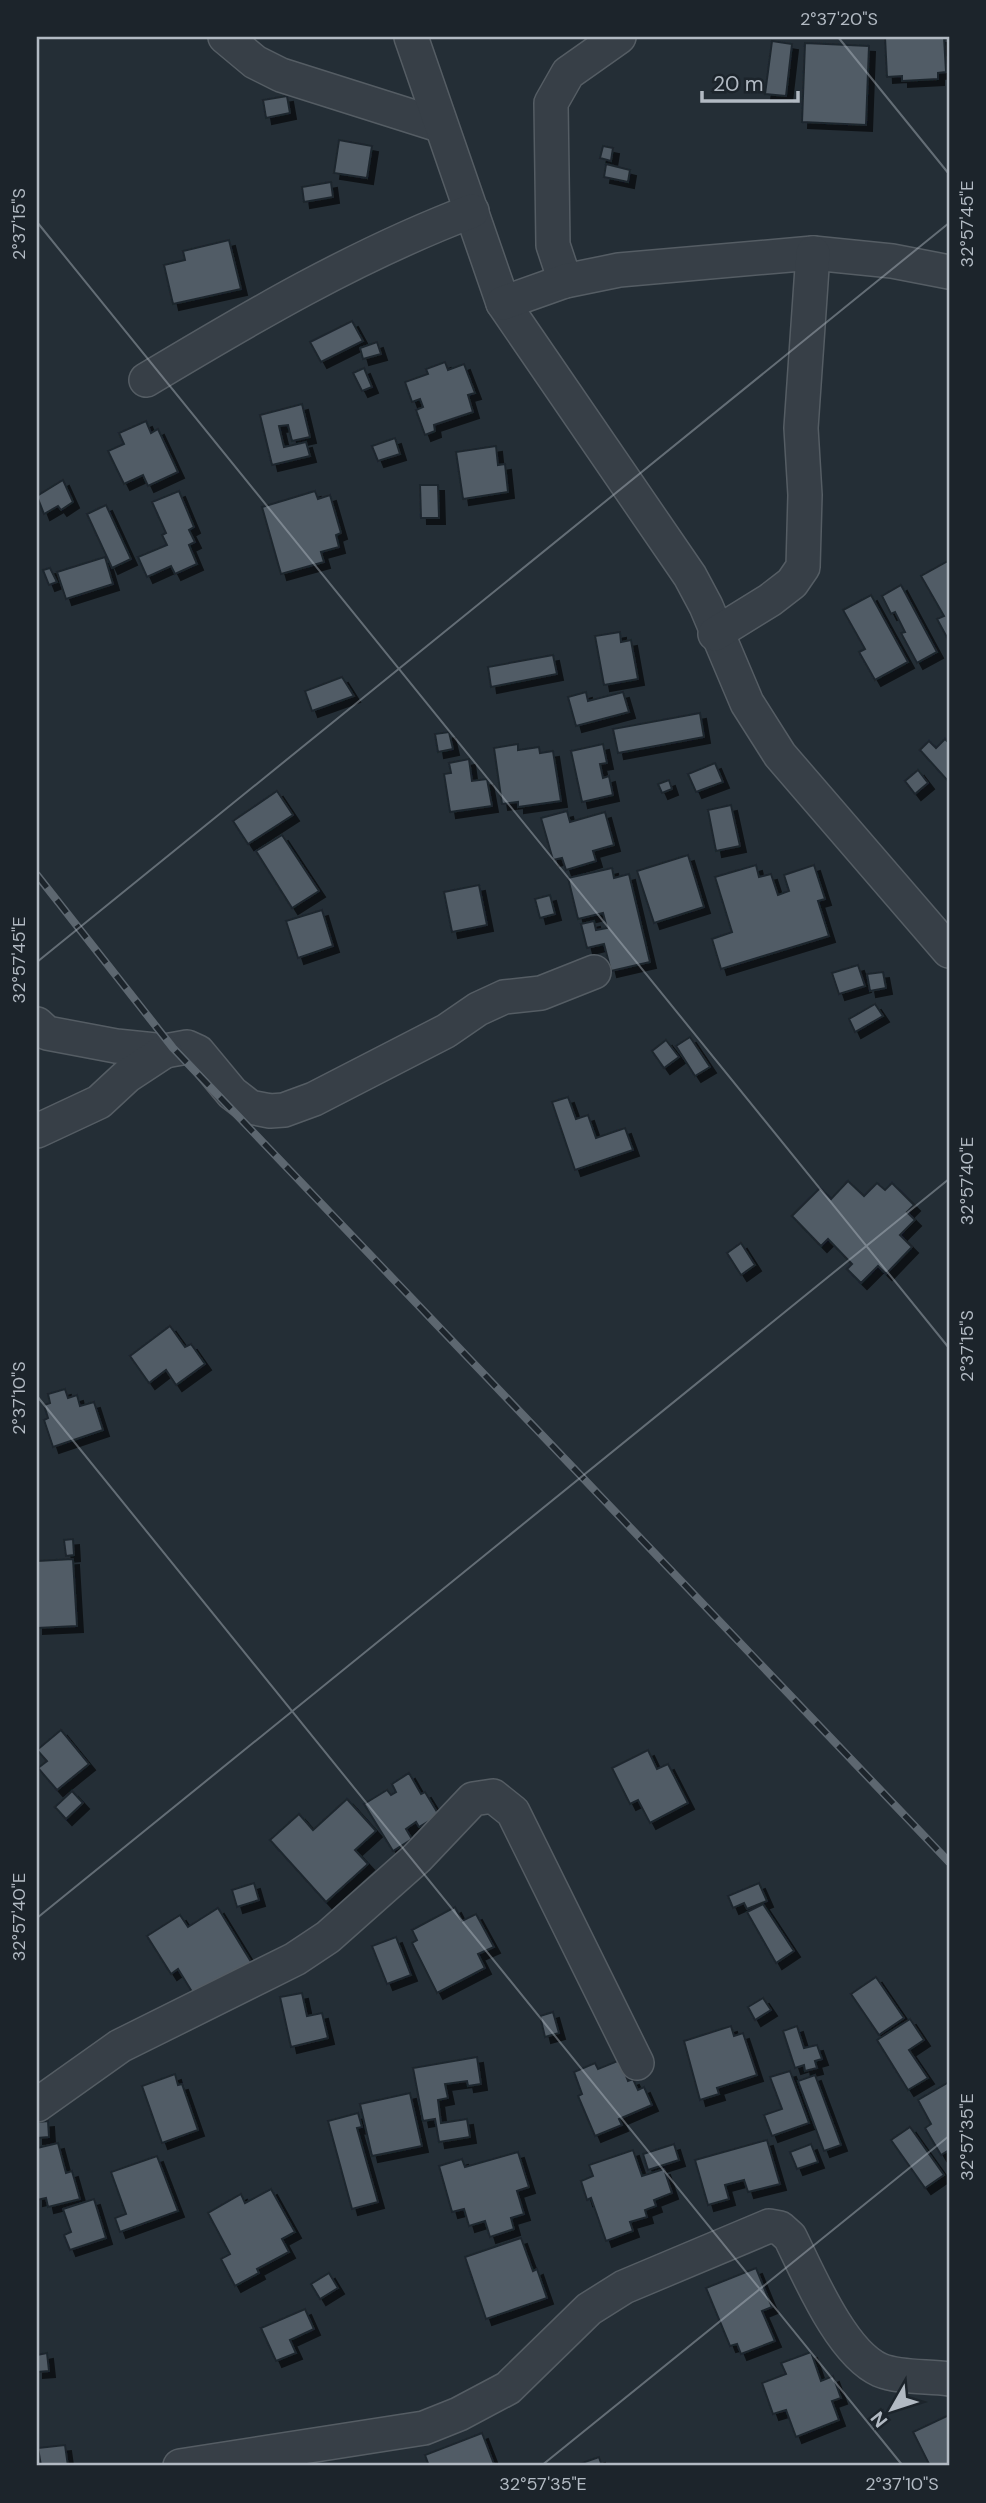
<svg xmlns="http://www.w3.org/2000/svg" width="986" height="2503" font-family="'DM Sans',sans-serif">
<style>
.building{fill:#515c66;stroke:#1e262d;stroke-width:2;filter:url(#shadow)}
.lines{fill:none;stroke-linecap:round;stroke-linejoin:round}
.minor-casing{stroke:#555d64;stroke-width:36}
.minor{stroke:#373f47;stroke-width:33}
.rail-casing{stroke:#5d6770;stroke-width:8}
.rail{stroke:#1c242b;stroke-width:5;stroke-dasharray:16;stroke-linecap:butt}
.ticks{fill:none;stroke:#b2bac3;stroke-width:2;stroke-opacity:0.45}
.neatline{fill:none;stroke:#b2bac3;stroke-width:2.5}
.ticks-label{font-size:18px;text-anchor:middle;fill:#b2bac3}
</style>
<defs>
<filter id="shadow"><feDropShadow dx="6" dy="6" stdDeviation="0" flood-color="#0009"/></filter>
</defs>
<rect width="100%" height="100%" fill="#242e36"/>
<g class="building">
<polygon points="885,37 944,37 946,72 938,73 938,79 902,81 902,76 887,77"/>
<polygon points="772,41 792,44 786,96 765,94"/>
<polygon points="805,43 869,46 866,125 802,122"/>
<polygon points="287,96 290,113 266,118 263,100"/>
<polygon points="339,140 372,146 367,178 334,173"/>
<polygon points="603,146 613,148 611,161 600,158"/>
<polygon points="606,164 630,170 628,182 604,177"/>
<polygon points="331,182 333,197 304,202 302,187"/>
<polygon points="229,240 241,289 173,304 164,265 185,260 183,251"/>
<polygon points="352,321 363,341 321,362 310,342"/>
<polygon points="377,342 381,354 363,359 360,348"/>
<polygon points="445,362 448,370 464,364 475,393 468,395 473,412 434,425 435,431 425,435 416,410 423,407 420,399 412,402 405,382 428,374 426,369"/>
<polygon points="364,368 372,387 362,391 353,373"/>
<polygon points="302,404 310,437 292,441 288,425 279,426 284,447 306,442 310,456 272,465 260,415"/>
<polygon points="146,421 151,433 158,429 178,472 148,486 143,475 124,484 108,451 124,444 119,433"/>
<polygon points="395,438 400,454 378,461 372,446"/>
<polygon points="496,446 498,465 505,464 508,492 463,499 456,452"/>
<polygon points="63,480 73,502 61,510 58,506 44,514 37,496"/>
<polygon points="420,485 438,485 439,518 421,518"/>
<polygon points="179,491 194,527 189,530 195,542 189,545 197,564 175,574 171,566 147,577 138,557 167,545 162,535 166,533 152,502"/>
<polygon points="315,491 318,499 330,495 341,533 336,535 339,547 321,552 324,562 281,574 262,507"/>
<polygon points="106,505 131,559 112,568 87,514"/>
<polygon points="105,557 113,584 66,599 57,572"/>
<polygon points="948,561 949,564 949,641 937,619 944,616 921,576"/>
<polygon points="50,568 57,582 49,585 43,570"/>
<polygon points="901,585 937,652 917,663 901,633 905,632 895,612 891,614 882,596"/>
<polygon points="871,595 908,662 875,680 859,652 865,649 843,610"/>
<polygon points="620,632 621,642 631,640 638,679 604,685 595,636"/>
<polygon points="553,655 557,674 491,687 488,667"/>
<polygon points="342,677 354,696 312,711 305,691"/>
<polygon points="586,692 588,701 623,692 629,712 576,726 568,697"/>
<polygon points="700,713 704,737 618,753 613,729"/>
<polygon points="449,732 453,749 438,752 435,734"/>
<polygon points="945,739 949,743 948,781 920,750 929,741 936,748"/>
<polygon points="518,744 518,750 539,747 540,753 553,751 561,801 518,807 518,802 502,804 494,748"/>
<polygon points="603,744 607,763 600,764 603,778 609,776 613,795 582,802 571,751"/>
<polygon points="469,759 472,781 487,779 492,806 450,812 444,774 451,773 449,763"/>
<polygon points="715,763 723,782 696,792 688,774"/>
<polygon points="918,770 928,783 915,794 905,781"/>
<polygon points="669,780 672,789 662,793 658,784"/>
<polygon points="277,791 293,815 248,844 233,821"/>
<polygon points="731,805 740,846 716,851 708,810"/>
<polygon points="567,811 570,822 605,812 614,845 593,851 596,861 566,870 562,858 553,860 541,818"/>
<polygon points="282,835 319,891 292,908 256,851"/>
<polygon points="688,855 704,907 654,923 637,871"/>
<polygon points="756,865 759,877 771,874 778,895 789,891 784,875 814,865 825,899 818,901 829,936 721,969 712,939 732,932 715,877"/>
<polygon points="612,868 614,878 629,874 650,962 611,971 604,944 587,948 581,924 594,921 596,930 607,928 603,913 578,919 568,878"/>
<polygon points="479,885 487,925 452,932 444,892"/>
<polygon points="550,895 555,914 540,918 535,899"/>
<polygon points="322,910 333,946 298,958 286,921"/>
<polygon points="858,965 865,986 839,994 832,973"/>
<polygon points="883,972 886,988 870,991 867,974"/>
<polygon points="875,1004 883,1016 855,1032 849,1019"/>
<polygon points="690,1037 710,1067 695,1076 676,1046"/>
<polygon points="666,1040 679,1057 664,1068 652,1051"/>
<polygon points="568,1097 576,1119 588,1115 596,1138 625,1128 633,1150 575,1170 552,1102"/>
<polygon points="848,1181 864,1196 877,1183 885,1190 892,1183 914,1205 907,1212 915,1220 900,1235 912,1247 886,1274 878,1266 861,1283 847,1269 852,1264 828,1239 821,1246 792,1216 820,1188 831,1199"/>
<polygon points="741,1243 755,1265 741,1275 727,1253"/>
<polygon points="170,1326 185,1347 191,1344 205,1364 176,1385 166,1370 149,1383 130,1356"/>
<polygon points="65,1389 68,1398 77,1395 80,1406 94,1402 103,1430 53,1447 44,1420 48,1418 44,1405 50,1403 48,1394"/>
<polygon points="73,1539 74,1555 66,1556 64,1540"/>
<polygon points="73,1559 77,1626 37,1628 37,1561"/>
<polygon points="61,1730 89,1764 57,1790 38,1768 47,1761 37,1750"/>
<polygon points="648,1750 657,1769 668,1764 688,1803 650,1823 638,1800 630,1804 612,1768"/>
<polygon points="409,1773 421,1794 425,1792 439,1815 419,1827 416,1822 406,1829 412,1839 393,1851 364,1804 387,1790 391,1795 396,1792 392,1784"/>
<polygon points="72,1791 83,1803 66,1819 55,1807"/>
<polygon points="347,1799 376,1831 355,1850 368,1864 326,1902 270,1840 299,1814 313,1830"/>
<polygon points="254,1883 259,1900 237,1907 232,1890"/>
<polygon points="759,1883 767,1901 747,1909 744,1903 733,1908 728,1896"/>
<polygon points="763,1904 794,1951 776,1963 747,1912"/>
<polygon points="455,1907 462,1921 476,1914 494,1947 478,1954 485,1968 437,1993 412,1943 417,1940 412,1930"/>
<polygon points="218,1908 253,1965 197,2000 178,1969 171,1974 147,1936 180,1915 188,1927"/>
<polygon points="396,1937 411,1975 387,1984 372,1946"/>
<polygon points="876,1977 904,2018 879,2035 851,1994"/>
<polygon points="302,1993 307,2016 322,2013 328,2038 291,2047 280,1997"/>
<polygon points="763,1998 771,2010 755,2020 748,2007"/>
<polygon points="553,2012 559,2033 545,2037 540,2016"/>
<polygon points="910,2019 924,2040 909,2050 928,2078 908,2090 877,2040"/>
<polygon points="731,2026 734,2036 743,2033 757,2075 717,2088 719,2094 700,2100 684,2041"/>
<polygon points="797,2026 804,2048 817,2045 822,2059 815,2061 817,2068 805,2071 804,2065 795,2068 783,2031"/>
<polygon points="477,2057 481,2084 468,2086 467,2081 445,2084 448,2098 438,2100 441,2123 467,2119 470,2137 439,2142 435,2119 423,2121 413,2068"/>
<polygon points="620,2060 628,2081 633,2079 638,2090 644,2087 652,2105 619,2119 622,2125 595,2136 578,2096 582,2094 574,2072 595,2063 598,2069"/>
<polygon points="790,2071 809,2123 772,2136 764,2115 782,2109 770,2077"/>
<polygon points="175,2074 178,2085 182,2084 198,2130 162,2143 142,2086"/>
<polygon points="815,2075 841,2145 824,2151 798,2081"/>
<polygon points="949,2082 949,2150 941,2155 925,2128 931,2124 918,2100"/>
<polygon points="410,2093 422,2146 372,2156 360,2104"/>
<polygon points="358,2113 362,2127 357,2128 378,2202 352,2209 328,2121"/>
<polygon points="48,2121 49,2137 37,2138 37,2122"/>
<polygon points="910,2127 944,2175 925,2188 891,2140"/>
<polygon points="767,2140 780,2184 748,2192 744,2180 725,2185 729,2199 708,2205 695,2160"/>
<polygon points="58,2143 66,2173 72,2171 80,2199 48,2207 46,2198 37,2200 37,2148"/>
<polygon points="674,2144 679,2160 648,2170 643,2154"/>
<polygon points="811,2144 818,2162 797,2169 790,2152"/>
<polygon points="633,2150 642,2176 664,2169 672,2193 654,2200 656,2206 645,2210 647,2217 630,2222 633,2231 606,2241 591,2198 587,2200 581,2181 593,2176 589,2165"/>
<polygon points="518,2152 529,2187 517,2191 524,2214 511,2218 514,2229 490,2237 485,2221 469,2226 464,2209 452,2212 439,2166 462,2159 465,2167"/>
<polygon points="157,2156 178,2211 120,2232 115,2218 126,2214 111,2172"/>
<polygon points="271,2189 295,2232 282,2239 289,2252 257,2269 259,2273 235,2286 221,2259 230,2254 208,2213 241,2194 245,2203"/>
<polygon points="94,2199 106,2238 70,2250 64,2235 71,2232 63,2209"/>
<polygon points="521,2238 533,2271 537,2269 547,2298 486,2319 465,2257"/>
<polygon points="756,2268 772,2307 762,2311 775,2341 741,2354 737,2344 730,2346 706,2288"/>
<polygon points="329,2273 338,2288 320,2299 311,2284"/>
<polygon points="305,2309 314,2329 290,2340 296,2353 276,2361 261,2328"/>
<polygon points="811,2352 821,2381 833,2376 841,2398 832,2401 839,2420 796,2437 786,2410 773,2414 762,2383 786,2374 781,2363"/>
<polygon points="47,2353 49,2371 37,2372 37,2355"/>
<polygon points="949,2415 949,2466 930,2466 913,2432"/>
<polygon points="482,2433 494,2464 429,2466 425,2455"/>
<polygon points="65,2445 68,2466 41,2466 38,2448"/>
<polygon points="599,2457 602,2466 580,2466 579,2464"/>
</g>
<g class="lines">
<defs>
<g id="minor">
<polyline points="225,37 255,62 281,75 439,125"/>
<polyline points="411,37 503,303 690,576 706,606 747,703 780,755 949,951"/>
<polyline points="565,281 553,245 551,103 568,73 619,37"/>
<polyline points="503,303 565,281 619,270 813,253 892,261 949,272"/>
<path d="M146,380C251,317 356,255 472,211"/>
<polyline points="715,634 770,600 792,583 803,567 805,495 801,428 813,253"/>
<polyline points="37,1024 47,1033 116,1046 165,1051 187,1047 198,1052 232,1093 250,1107 270,1111 284,1110 314,1099 446,1031 478,1009 504,997 541,993 594,972"/>
<polyline points="37,1131 99,1102 127,1076 165,1051"/>
<polyline points="37,2105 120,2046 295,1959 328,1937 417,1858 473,1799 493,1796 513,1812 637,2063"/>
<path d="M180,2466L424,2428L459,2414L508,2388L589,2309L624,2287L769,2226L780,2228L790,2237C808,2273 841,2353 880,2370C899,2378 928,2376 949,2379"/>
</g>
</defs>
<use href="#minor" class="minor-casing"/>
<use href="#minor" class="minor"/>
<defs>
<polyline id="rail" points="37,875 173,1048 949,1862"/>
</defs>
<use href="#rail" class="rail-casing"/>
<use href="#rail" class="rail"/>
</g>
<path class="ticks" d="M838,37L949,174M37,222L949,1348M37,962L949,223M37,1396L903,2466M37,1918L949,1179M541,2466L949,2136"/>
<rect width="986" height="2503" fill="none" stroke="#1c242b" stroke-width="77"/>
<g transform="translate(892 2409) rotate(231)" stroke="#1c242b" stroke-width="5" paint-order="stroke">
<path d="M0-5L12 26L0 18L-12 26Z" fill="#b2bac3"/>
<text y="-10" font-size="19" font-weight="bold" text-anchor="middle" fill="#b2bac3">N</text>
</g>
<path d="M702 91v10h96v-10" fill="none" stroke="#b2bac3" stroke-width="3.5"/>
<text x="713" y="91" font-size="21" fill="#b2bac3" stroke="#1c242b" stroke-width="5" paint-order="stroke">20 m</text>
<rect x="38" y="38" width="910" height="2426" class="neatline"/>
<g class="ticks-label">
<text x="839" y="25">2°37'20"S</text>
<text transform="translate(19 224) rotate(-90)" y="6">2°37'15"S</text>
<text transform="translate(967 224) rotate(-90)" y="6">32°57'45"E</text>
<text transform="translate(19 960) rotate(-90)" y="6">32°57'45"E</text>
<text transform="translate(967 1181) rotate(-90)" y="6">32°57'40"E</text>
<text transform="translate(967 1346) rotate(-90)" y="6">2°37'15"S</text>
<text transform="translate(19 1398) rotate(-90)" y="6">2°37'10"S</text>
<text transform="translate(19 1917) rotate(-90)" y="6">32°57'40"E</text>
<text transform="translate(967 2137) rotate(-90)" y="6">32°57'35"E</text>
<text x="543" y="2490">32°57'35"E</text>
<text x="902" y="2490">2°37'10"S</text>
</g>
</svg>
